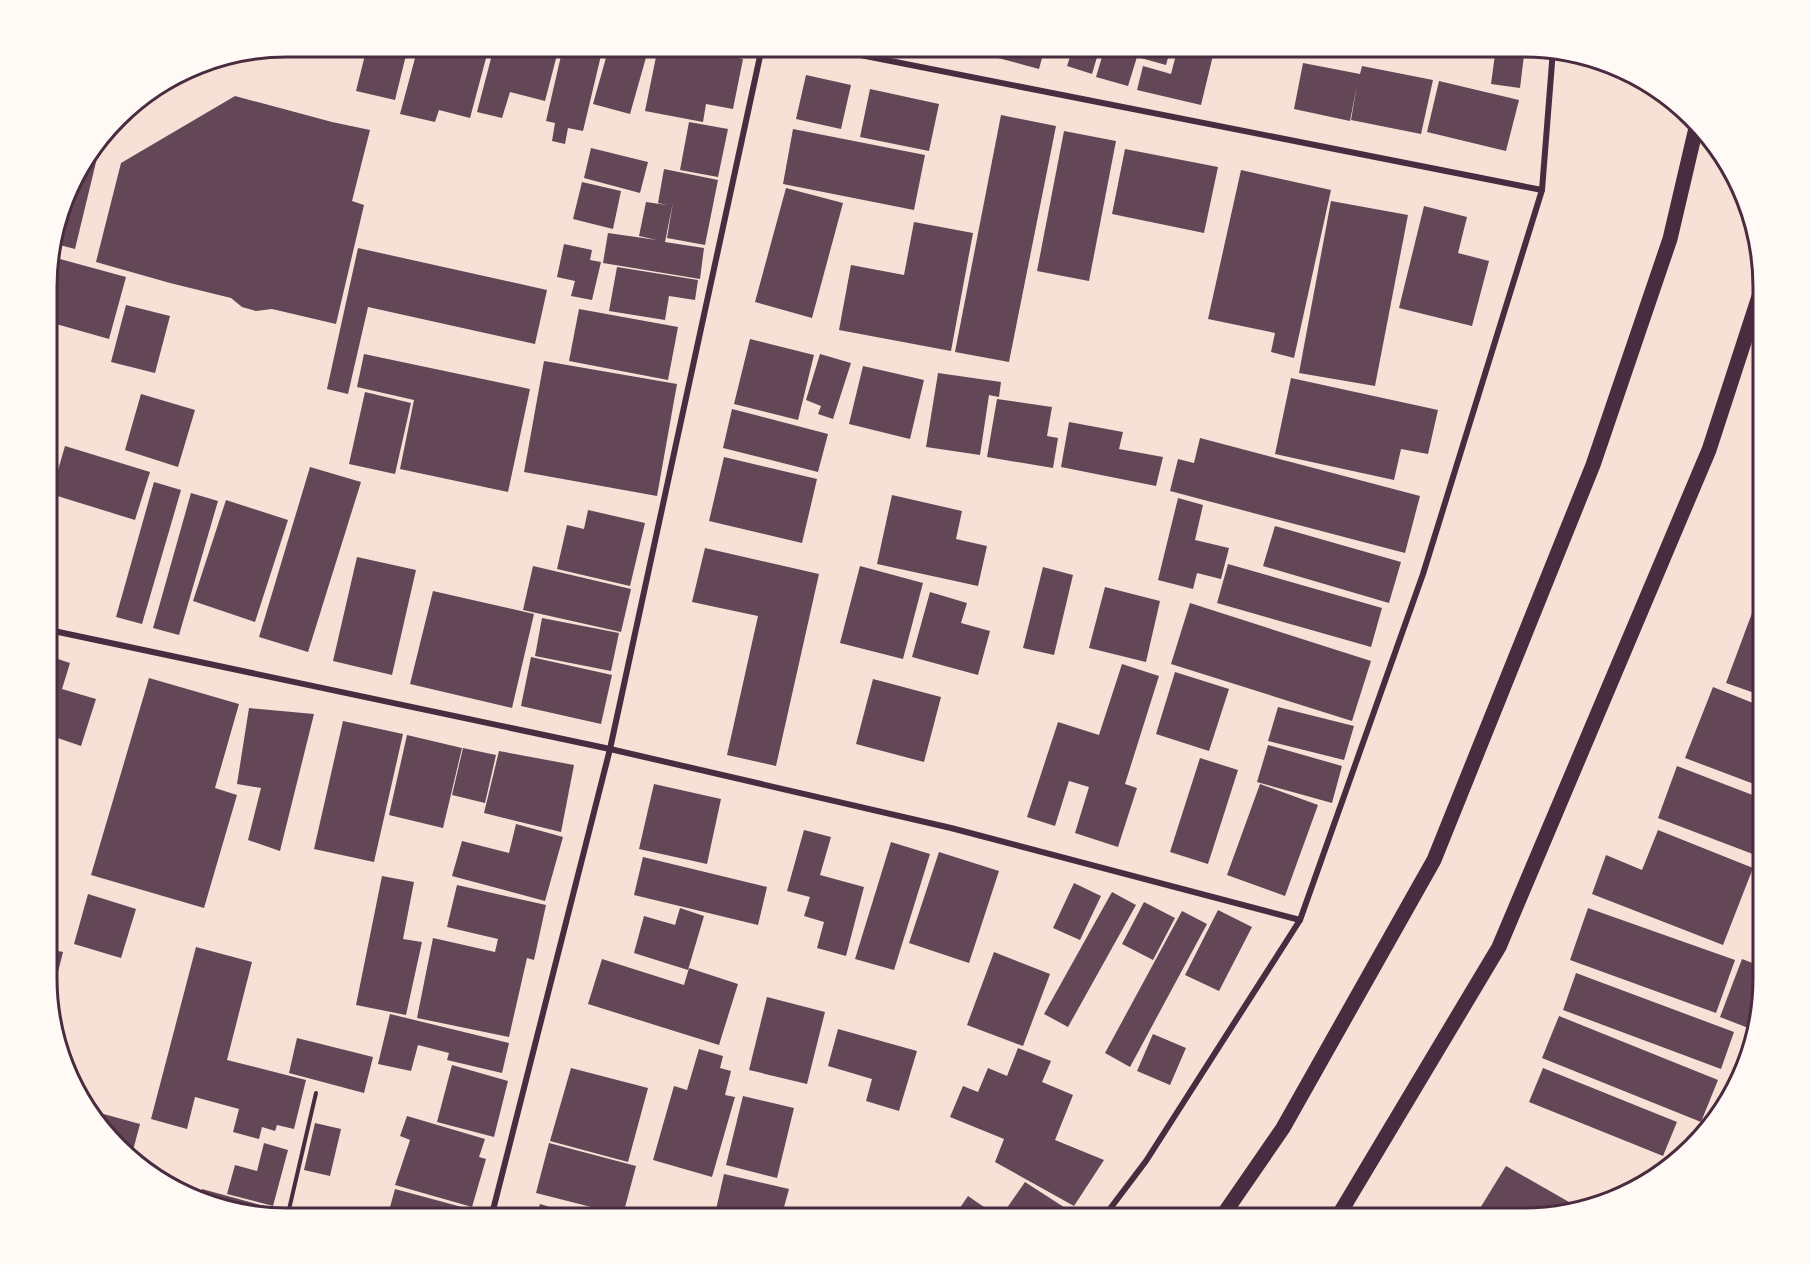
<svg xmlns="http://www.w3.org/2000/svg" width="1810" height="1265" font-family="'Noto Sans',sans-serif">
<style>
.building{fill:#644757}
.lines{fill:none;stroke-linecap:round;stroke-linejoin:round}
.path{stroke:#4a2c40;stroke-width:4}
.minor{stroke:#4a2c40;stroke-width:6}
.primary{stroke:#4a2c40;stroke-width:15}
.rim{fill:none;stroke:#4a2c40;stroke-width:3}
</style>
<rect width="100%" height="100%" fill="#f7e1d7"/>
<g class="building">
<polygon points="367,47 408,47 395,100 356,91"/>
<polygon points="418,47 489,47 470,118 439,110 435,122 400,114"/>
<polygon points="494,47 559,47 545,101 510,92 502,118 477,112"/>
<polygon points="563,47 603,47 583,131 568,128 565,144 552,141 555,123 546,121"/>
<polygon points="609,47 649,47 630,114 593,104"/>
<polygon points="658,47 681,47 743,59 733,109 706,104 703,122 645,111"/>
<polygon points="1002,47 1045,47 1039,69 998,58"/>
<polygon points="1049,47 1100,47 1092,74 1067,66 1071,54"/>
<polygon points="1105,47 1171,47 1166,65 1137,57 1128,86 1096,77"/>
<polygon points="1178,47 1215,47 1201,105 1137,90 1143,66 1171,74"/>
<polygon points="1496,47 1525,47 1520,88 1491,84"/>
<polygon points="1303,63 1360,74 1362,66 1433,80 1421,134 1351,120 1357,85 1350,121 1294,109"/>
<polygon points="806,75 851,85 841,129 796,119"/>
<polygon points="1439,81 1519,100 1506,151 1427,132"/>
<polygon points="870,89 939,104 929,151 860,137"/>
<polygon points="235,96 332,122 370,130 352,201 364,205 336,324 272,309 256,311 242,307 231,298 170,283 96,262 121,163"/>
<polygon points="1001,115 1056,126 1009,362 955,352"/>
<polygon points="689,122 728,129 718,177 680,170"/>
<polygon points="793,129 925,155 914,210 783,184"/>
<polygon points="1064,131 1116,141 1089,281 1037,271"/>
<polygon points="591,148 648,162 640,193 584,178"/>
<polygon points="1125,149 1218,167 1204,233 1112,214"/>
<polygon points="93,153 98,154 75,249 52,243 71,180"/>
<polygon points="664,169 718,180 705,245 667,238 673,202 665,242 704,248 700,279 603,263 608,233 657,240 639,236 646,202 667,205 658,203"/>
<polygon points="1241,170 1331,190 1294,358 1271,352 1275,333 1208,319"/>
<polygon points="582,182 621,191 613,229 573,219"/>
<polygon points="786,188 843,203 812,318 755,302"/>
<polygon points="1331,201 1408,215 1375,386 1299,373"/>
<polygon points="1424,206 1467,217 1458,253 1489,261 1472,326 1399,308"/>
<polygon points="914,222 973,233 951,351 839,330 851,265 904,275"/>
<polygon points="564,244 592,250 590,260 601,262 592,300 571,296 575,281 557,277"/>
<polygon points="358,248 547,290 535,344 368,307 348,394 327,389"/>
<polygon points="49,256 126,277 109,339 49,322"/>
<polygon points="617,267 698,280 695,300 669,296 665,320 609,311"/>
<polygon points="126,305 170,316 155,373 111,362"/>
<polygon points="579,309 678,327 668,380 569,361"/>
<polygon points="750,339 814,355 798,420 734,404"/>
<polygon points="364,354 530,389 508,492 400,469 414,400 357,387"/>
<polygon points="820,354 851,363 833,419 818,414 821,406 806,400"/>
<polygon points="544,361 677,384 657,496 524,472"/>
<polygon points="863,366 924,380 910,439 849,424"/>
<polygon points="938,373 1001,382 999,397 989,395 980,455 926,447"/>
<polygon points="1291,378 1438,410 1428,454 1401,449 1394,480 1275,454"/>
<polygon points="365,392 411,403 395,474 349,464"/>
<polygon points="141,394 195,410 178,467 125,450"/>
<polygon points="997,399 1052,407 1047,436 1058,438 1053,468 987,457"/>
<polygon points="732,409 828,434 818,472 723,448"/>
<polygon points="1069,422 1123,432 1119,449 1163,457 1156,486 1061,467"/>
<polygon points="1200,438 1420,496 1405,553 1170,491 1178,459 1194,463"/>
<polygon points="65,446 150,472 135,520 51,494"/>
<polygon points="724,457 817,479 802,543 709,521"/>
<polygon points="310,467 361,482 308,652 259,637"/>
<polygon points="154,482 181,490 142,624 116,617"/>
<polygon points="191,493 218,501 179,635 153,628"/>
<polygon points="892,495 962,511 956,539 987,546 978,586 877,564"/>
<polygon points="1178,498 1203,505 1195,540 1229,548 1221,579 1197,573 1193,589 1158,580"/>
<polygon points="226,500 288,520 255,622 193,601"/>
<polygon points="588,510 645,523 630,586 557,569 567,525 584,529"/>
<polygon points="1275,526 1401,562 1389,603 1263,566"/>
<polygon points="705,548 819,574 776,766 727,755 758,616 692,602"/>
<polygon points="357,557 416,570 392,675 333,661"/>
<polygon points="1228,564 1382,608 1371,647 1217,603"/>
<polygon points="533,566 631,589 621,632 523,610"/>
<polygon points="860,566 923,583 903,659 840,643"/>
<polygon points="1043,567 1073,575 1054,655 1023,648"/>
<polygon points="1105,587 1160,601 1146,662 1089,648"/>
<polygon points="433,591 534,614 512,708 410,684"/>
<polygon points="930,592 967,603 961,623 990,631 978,675 912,657"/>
<polygon points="1190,603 1371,661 1352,721 1171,664"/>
<polygon points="1755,605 1763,608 1763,696 1726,683"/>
<polygon points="542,618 619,633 611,671 535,656"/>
<polygon points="49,656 70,663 62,689 96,699 81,746 49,735"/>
<polygon points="531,657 612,675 601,724 521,706"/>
<polygon points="1122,664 1159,676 1125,784 1137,788 1118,847 1075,833 1089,787 1069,781 1055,826 1027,817 1058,722 1099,735"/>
<polygon points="1175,672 1229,689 1209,751 1156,734"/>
<polygon points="149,678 239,704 215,788 237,795 204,908 91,875"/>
<polygon points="873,679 941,697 924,762 856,744"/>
<polygon points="1713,687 1763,707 1763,762 1754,784 1685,758"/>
<polygon points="1278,707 1354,726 1344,760 1268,741"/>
<polygon points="249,708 314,714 280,851 248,840 261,788 237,784"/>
<polygon points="343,721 403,734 374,862 314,849"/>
<polygon points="407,735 462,748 443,828 389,815"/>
<polygon points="1268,745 1342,766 1332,803 1257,782"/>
<polygon points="463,748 496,755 485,803 452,795"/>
<polygon points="499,751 574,765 561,832 484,813"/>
<polygon points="1200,758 1238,770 1208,864 1170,852"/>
<polygon points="1677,766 1763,799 1763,843 1758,856 1658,818"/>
<polygon points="654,784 721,799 707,864 639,849"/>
<polygon points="1260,784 1318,805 1285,896 1227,875"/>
<polygon points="516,824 563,837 545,901 452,876 462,841 509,853"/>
<polygon points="804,830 831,837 820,875 864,887 846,956 817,948 824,922 804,916 810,897 787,891"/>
<polygon points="1658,830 1753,868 1723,945 1592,894 1606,855 1642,870"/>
<polygon points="891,842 930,854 894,970 855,959"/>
<polygon points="939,852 999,871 969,963 909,943"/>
<polygon points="643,857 767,887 758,925 634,895"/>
<polygon points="382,876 414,882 403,939 422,942 406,1015 356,1005"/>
<polygon points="1074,883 1101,896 1080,940 1053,928"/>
<polygon points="457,885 546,905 534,960 527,958 509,1037 417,1018 433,938 495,952 498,939 447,927"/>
<polygon points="1112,892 1136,905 1068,1027 1044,1014"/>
<polygon points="88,894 136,909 121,958 74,944"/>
<polygon points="1144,902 1175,918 1153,960 1122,944"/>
<polygon points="680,908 704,916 688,970 634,953 644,916 675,925"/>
<polygon points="1588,908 1735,960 1716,1013 1570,960"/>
<polygon points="1218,910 1252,927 1219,991 1185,975"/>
<polygon points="1182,911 1207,924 1130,1067 1105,1053"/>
<polygon points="196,947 252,962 227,1060 306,1080 294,1129 277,1125 275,1131 262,1127 259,1139 233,1132 239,1109 195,1097 187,1129 151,1119"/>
<polygon points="49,949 63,952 49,1008"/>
<polygon points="994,952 1050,974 1023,1046 967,1025"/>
<polygon points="602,959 684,985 689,968 738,984 719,1045 588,1004"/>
<polygon points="1742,959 1763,967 1763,993 1756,1031 1720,1017"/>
<polygon points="1576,973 1734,1032 1721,1069 1563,1010"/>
<polygon points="767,997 825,1012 807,1084 749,1070"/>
<polygon points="390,1014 509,1043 502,1073 447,1060 449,1053 418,1045 411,1071 378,1064"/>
<polygon points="1559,1016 1718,1080 1701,1122 1542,1058"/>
<polygon points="838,1029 917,1051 899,1111 866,1101 872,1079 828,1066"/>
<polygon points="1153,1034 1186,1048 1170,1085 1137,1071"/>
<polygon points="297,1038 373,1057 364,1093 289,1073"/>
<polygon points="1018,1048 1051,1061 1042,1082 1073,1095 1055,1140 1104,1160 1074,1206 995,1162 1004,1139 950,1117 963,1086 978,1092 988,1068 1007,1076"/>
<polygon points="699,1049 723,1056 720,1068 731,1071 725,1095 735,1097 712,1177 653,1160 674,1086 687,1090"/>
<polygon points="452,1065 508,1081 494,1137 437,1122"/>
<polygon points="571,1068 648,1088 628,1162 550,1141"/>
<polygon points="1543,1068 1677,1122 1663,1156 1529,1102"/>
<polygon points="743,1096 794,1108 777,1178 726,1165"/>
<polygon points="89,1110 140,1124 131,1158"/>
<polygon points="407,1116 485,1139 479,1157 486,1159 472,1207 395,1185 410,1140 400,1136"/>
<polygon points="315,1123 341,1129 330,1176 304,1170"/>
<polygon points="264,1143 288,1150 273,1206 227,1194 235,1165 257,1171"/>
<polygon points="549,1143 636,1166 623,1215 536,1193"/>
<polygon points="1506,1166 1576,1206 1523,1218 1474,1218"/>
<polygon points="724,1174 789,1189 781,1218 732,1218 715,1214"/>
<polygon points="1025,1182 1070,1211 1065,1218 1000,1218"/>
<polygon points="202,1189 275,1209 272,1218 210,1206 199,1200"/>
<polygon points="395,1189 473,1210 471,1218 387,1218"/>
<polygon points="968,1196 1000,1218 953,1218"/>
<polygon points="540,1204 586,1218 536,1218"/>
</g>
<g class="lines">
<polyline class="path" points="287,1218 316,1093"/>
<g class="minor">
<polyline points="820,47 1542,190"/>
<polyline points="49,630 610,749 951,828 1300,920"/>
<polyline points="491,1218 610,749 762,47"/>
<polyline points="1103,1218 1146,1161 1300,920 1423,574 1542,190 1553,50"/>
</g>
<g class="primary">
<polyline points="1221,1218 1283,1128 1434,860 1593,465 1670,239 1696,128"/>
<polyline points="1337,1218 1499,947 1709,450 1763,284"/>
</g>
</g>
<path d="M0 0H1810V1265H0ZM287 57H1523A230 230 0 0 1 1753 287V978A230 230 0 0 1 1523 1208H287A230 230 0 0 1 57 978V287A230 230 0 0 1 287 57Z" fill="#fffaf5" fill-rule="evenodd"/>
<path class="rim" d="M287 57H1523A230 230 0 0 1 1753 287V978A230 230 0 0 1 1523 1208H287A230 230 0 0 1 57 978V287A230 230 0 0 1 287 57Z"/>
</svg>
